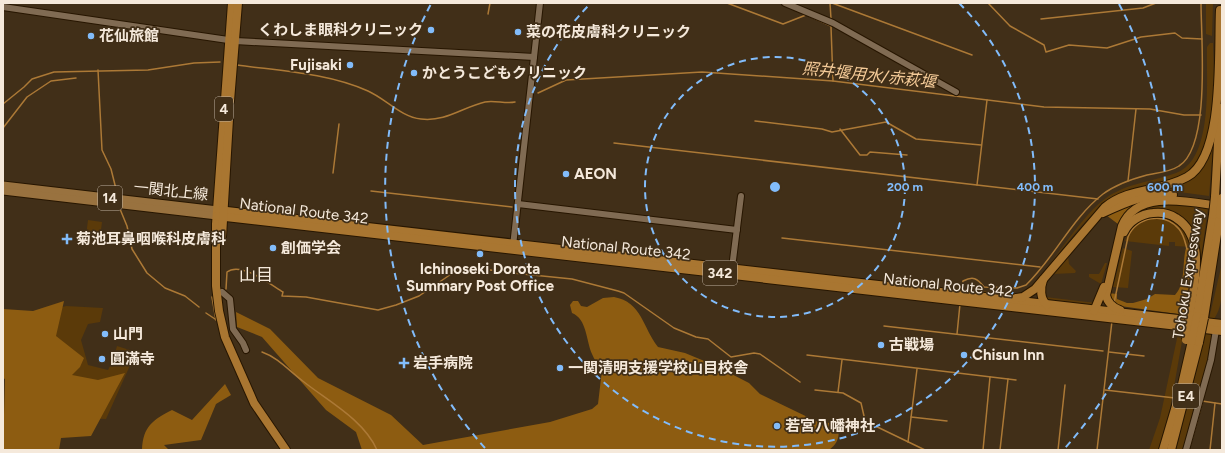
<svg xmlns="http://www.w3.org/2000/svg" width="1225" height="453" font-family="Figtree,'Noto Sans JP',sans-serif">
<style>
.green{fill:#5b3a09}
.forest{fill:#8d5c11}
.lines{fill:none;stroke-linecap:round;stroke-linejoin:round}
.stream{stroke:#ac7936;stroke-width:1.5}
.secondary-casing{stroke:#271601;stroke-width:8}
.primary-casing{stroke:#271601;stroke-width:9}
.highway-casing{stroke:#271601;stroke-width:10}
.secondary{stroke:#806b53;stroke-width:6}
.primary{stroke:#99723f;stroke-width:7}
.highway{stroke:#a97631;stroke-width:8}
.highway-bridge-casing{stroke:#271601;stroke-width:10;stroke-linecap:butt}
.highway-bridge{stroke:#a97631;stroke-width:8}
.ring{fill:none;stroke:#82bcfa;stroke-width:2;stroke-dasharray:7 5}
.poi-dot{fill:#82bcfa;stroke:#412f18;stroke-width:1.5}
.labels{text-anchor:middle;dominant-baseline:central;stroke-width:3.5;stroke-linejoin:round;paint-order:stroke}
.shield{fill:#412f18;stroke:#bfb1a0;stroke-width:1}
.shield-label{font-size:14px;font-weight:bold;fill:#f5e9db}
.poi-label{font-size:15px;font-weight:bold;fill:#f5e9db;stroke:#412f18;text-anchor:start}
.street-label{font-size:15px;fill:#f5e9db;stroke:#412f18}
.water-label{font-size:16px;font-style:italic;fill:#f6cc99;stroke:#412f18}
.quarter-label{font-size:17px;fill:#f5e9db;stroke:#412f18}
.centre{fill:#82bcfa;stroke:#412f18;stroke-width:2}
.ring-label{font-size:12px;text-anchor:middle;font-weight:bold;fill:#82bcfa;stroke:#412f18;stroke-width:3.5;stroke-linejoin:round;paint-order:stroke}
</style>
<rect width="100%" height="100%" fill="#412f18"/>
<g class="green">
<polygon points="1206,3 1213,3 1212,36 1206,34"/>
<path d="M1210,43H1213C1214,80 1220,159 1179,177C1160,185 1138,184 1119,194C1089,211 1067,244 1045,270C1062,249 1084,214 1106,198C1127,183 1152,182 1176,173C1214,159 1206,79 1207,47Z"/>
<path d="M1214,137L1209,196L1172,191L1136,194C1148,191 1198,172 1205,164C1210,157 1212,146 1214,137Z"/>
<path d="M1168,203L1208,208L1196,294L1198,252L1172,213L1130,219C1141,208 1152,205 1168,203Z"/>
<path d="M1160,216C1178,222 1186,229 1192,247L1175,246V242H1169V246L1125,241C1134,221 1138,220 1160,216Z"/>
<polygon points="88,220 102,222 100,238 86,236"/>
<polygon points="1123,248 1132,251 1128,288 1113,287"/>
<polygon points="1068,256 1069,264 1076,271 1075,273 1053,274"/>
<polygon points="1105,263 1107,263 1101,284 1089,277 1089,274 1099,274"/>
<path d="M1222,263C1222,280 1225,304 1214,319H1209Z"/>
<polygon points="970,284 976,285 982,291 1019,294 967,291"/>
<polygon points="1045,297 1096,303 1095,305 1045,299"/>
<polygon points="66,306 103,308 100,322 88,324 81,340 88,365 108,370 113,360 117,346 136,352 106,419 27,416 28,317"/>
<polygon points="1179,329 1184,330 1170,409 1158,450 1149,450 1160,418"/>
<polygon points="1206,333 1213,334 1207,365 1184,450 1176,450"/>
</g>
<g class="forest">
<polygon points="1147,199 1125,215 1118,224 1106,215"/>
<path d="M1186,248H1192V266L1185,315L1120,306L1112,302L1108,293L1117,294V299L1127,303H1133L1147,299L1155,294L1175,295C1186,284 1182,262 1186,248Z"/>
<path d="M614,297C642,302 643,328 658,347L685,353L714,365L749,383L760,394L822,424L828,423L835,420C841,432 840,442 829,450H362L356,432L326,410L262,337L237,327L236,312L270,329L318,378L391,415L423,445L550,422L592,409L598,404L602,370C598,365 594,359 592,354C586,340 587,319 572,313L570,305L573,301H578L581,306L587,307L603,298Z"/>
<polygon points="64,301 56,336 84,358 80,367 72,375 98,380 125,373 91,436 61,438 59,450 3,450 5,379 3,378 3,309 33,311"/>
<path d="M225,384L231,395L216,404L201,440L164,445L169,450H142C143,426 153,420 172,410L192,420Z"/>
</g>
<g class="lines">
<g class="stream">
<polyline points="727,3 783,24 806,15"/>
<polyline points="830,3 831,19"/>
<polyline points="832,3 972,55"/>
<polyline points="988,3 1010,26 1044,45 1046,52 1069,45 1107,48 1141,37 1175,33 1182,38 1202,39"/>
<polyline points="488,14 490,3"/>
<polyline points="809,16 831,26"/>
<polyline points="1041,19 1143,8 1156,3"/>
<polyline points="831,27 833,81"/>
<path d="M237,65C281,71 327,73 368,91C386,99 401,117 421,119C446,122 463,107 485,102C494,100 506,104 515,102"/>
<polyline points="98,70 102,150 111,169 117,193"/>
<polyline points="538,93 566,80 702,72 833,81 1044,107 1150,109 1184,115 1201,115"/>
<polyline points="3,104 24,87 32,79 54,72 148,70 194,63 220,62"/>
<polyline points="755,121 822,129 832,132 886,122 916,139 981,145"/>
<polyline points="3,128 27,97 51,81 76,78"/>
<polyline points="840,129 860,155 867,155 870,152 907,155"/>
<polyline points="614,143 1098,199"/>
<polyline points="333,173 339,124"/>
<polyline points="1128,181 1136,109"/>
<polyline points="977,185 987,100"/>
<polyline points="371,191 512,207"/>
<polyline points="120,209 127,226 132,249 147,273 165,288 185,296 199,307"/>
<polyline points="782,238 1040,267"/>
<polyline points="490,270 506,272"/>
<polyline points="513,273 572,279 618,291 624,293 674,328 696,337 708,339 731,357 754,353 760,354 800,382"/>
<path d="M226,289L227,272C241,261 271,285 283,292L282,296L306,297L378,310L396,305L419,296L460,268L482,269"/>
<path d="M961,292L963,281C973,276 977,278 984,287L1017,288L1026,285C1055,257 1071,219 1103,194C1115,185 1132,179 1147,175C1157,173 1170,172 1179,166C1211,146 1201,39 1201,3"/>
<polyline points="212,297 216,320"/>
<path d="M1114,303L1128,237C1136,217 1164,211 1179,229C1184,235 1185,242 1187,249"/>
<polyline points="206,313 215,319"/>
<polyline points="884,326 1103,351"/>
<polyline points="957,334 960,304"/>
<path d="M262,352C279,358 289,371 304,382C328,401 364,420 377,450"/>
<polyline points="1109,352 1144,356"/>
<polyline points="807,355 1008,379 1000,450"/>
<polyline points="1008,379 1016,380"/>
<polyline points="815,390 843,393 861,403 864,416"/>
<polyline points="1105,390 1175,398"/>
<polyline points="838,392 842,360"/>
<polyline points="1186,399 1198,401"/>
<polyline points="1202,401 1222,404"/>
<polyline points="911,417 947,421"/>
<polyline points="867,422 925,450"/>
<polyline points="908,442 917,369"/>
<polyline points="1190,446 1203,400"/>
<polyline points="983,450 990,377"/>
<polyline points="1058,450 1065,385"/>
<polyline points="1097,450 1112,321"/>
<polyline points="1210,450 1215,403"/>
</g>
<defs>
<g id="secondary">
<polyline points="785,3 833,23 956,92"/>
<polyline points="3,7 235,41 534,57"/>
<polyline points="518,204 737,230"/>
<polyline points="513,246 540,3"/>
<polyline points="732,268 741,196"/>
<polyline points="222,292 230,299 233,329 243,343 246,350"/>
<polyline points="1186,450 1211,360 1216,330"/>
</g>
<g id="primary">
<polyline points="3,185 218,210"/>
<polyline points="3,191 217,216"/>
</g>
<g id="highway">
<polyline points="232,3 216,224 216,286 219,311 225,337 254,403 286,450"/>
<polyline points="230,101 238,3"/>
<polyline points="1215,197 1220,108"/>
<polyline points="218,210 1222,324"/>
<path d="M1103,213C1126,202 1147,193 1173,195"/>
<polyline points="217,216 1222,331"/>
<path d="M1124,232C1129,221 1141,214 1153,213C1161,212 1170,214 1176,218C1208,238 1193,285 1190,315"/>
<polyline points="222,237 229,119"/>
<path d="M1043,280C1040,288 1040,299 1047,305"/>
<path d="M1016,298L1023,297L1035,289L1105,207C1130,187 1160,192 1187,177C1225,156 1218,50 1220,10"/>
<path d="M1120,310C1113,308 1107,302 1106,295L1122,226C1137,189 1189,202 1219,206"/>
<polyline points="1094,311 1104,287"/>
<polyline points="1197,316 1213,215"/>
<polyline points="1204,318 1220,215"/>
<polyline points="1163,450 1181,389 1192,341"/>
<polyline points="1171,450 1199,342"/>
</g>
</defs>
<use href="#secondary" class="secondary-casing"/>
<use href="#primary" class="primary-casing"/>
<use href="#highway" class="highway-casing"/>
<use href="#secondary" class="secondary"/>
<use href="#primary" class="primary"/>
<use href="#highway" class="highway"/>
<defs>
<g id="highway-bridge">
<polyline points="1213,215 1215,197"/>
<polyline points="1220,215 1222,198"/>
<polyline points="1186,340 1190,315"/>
<polyline points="1192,341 1197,316"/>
<polyline points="1199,342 1204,318"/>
</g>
</defs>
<use href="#highway-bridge" class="highway-bridge-casing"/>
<use href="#highway-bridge" class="highway-bridge"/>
</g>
<g class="ring">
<circle cx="775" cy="187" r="130"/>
<path d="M959 3A260 260 0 1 1 591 3"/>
<path d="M485 448A390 390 0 0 1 431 4M1119 4A390 390 0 0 1 1065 448"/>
</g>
<g class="poi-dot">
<circle cx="431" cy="30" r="4"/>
<circle cx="518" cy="32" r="4"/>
<circle cx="91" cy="36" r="4"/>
<circle cx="350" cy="65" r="4"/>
<circle cx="414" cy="73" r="4"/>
<circle cx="566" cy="174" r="4"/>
<path d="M65 233h4v4h4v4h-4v4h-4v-4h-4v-4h4z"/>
<circle cx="273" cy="248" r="4"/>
<circle cx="480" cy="254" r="4"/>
<circle cx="105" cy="334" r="4"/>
<circle cx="881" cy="345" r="4"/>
<circle cx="964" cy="355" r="4"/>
<circle cx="102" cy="359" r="4"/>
<path d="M402 357h4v4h4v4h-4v4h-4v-4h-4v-4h4z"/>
<circle cx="560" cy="368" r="4"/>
<circle cx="777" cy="426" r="4"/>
</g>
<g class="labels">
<g class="shield">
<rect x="215" y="97" width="18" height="24" rx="3"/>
<rect x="98" y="186" width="24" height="24" rx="3"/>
<rect x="703" y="261" width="34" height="24" rx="3"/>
<rect x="1173" y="384" width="26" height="24" rx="3"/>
</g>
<g class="shield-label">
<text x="224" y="109">4</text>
<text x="110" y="198">14</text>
<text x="720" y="273">342</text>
<text x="1186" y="396">E4</text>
</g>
<g class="poi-label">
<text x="423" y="30" text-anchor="end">くわしま眼科クリニック</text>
<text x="526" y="32">菜の花皮膚科クリニック</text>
<text x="99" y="36">花仙旅館</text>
<text x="342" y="65" text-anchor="end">Fujisaki</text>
<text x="422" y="73">かとうこどもクリニック</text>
<text x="574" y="174">AEON</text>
<text x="76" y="239">菊池耳鼻咽喉科皮膚科</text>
<text x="281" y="248">創価学会</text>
<text x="480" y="269" text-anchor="middle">Ichinoseki Dorota<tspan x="480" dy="17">Summary Post Office</tspan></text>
<text x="113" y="334">山門</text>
<text x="889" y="345">古戦場</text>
<text x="972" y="355">Chisun Inn</text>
<text x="110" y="359">圓滿寺</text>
<text x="413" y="363">岩手病院</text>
<text x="568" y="368">一関清明支援学校山目校舎</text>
<text x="785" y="426">若宮八幡神社</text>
</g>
<g class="street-label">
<text transform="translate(171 191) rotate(6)">一関北上線</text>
<text transform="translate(304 211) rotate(7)">National Route 342</text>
<text transform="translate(626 248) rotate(6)">National Route 342</text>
<text transform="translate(1188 274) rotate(-81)">Tohoku Expressway</text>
<text transform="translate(948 285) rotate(6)">National Route 342</text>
</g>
<g class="water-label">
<text transform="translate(869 75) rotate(6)">照井堰用水/赤萩堰</text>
</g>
<g class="quarter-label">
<text x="256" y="275">山目</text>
</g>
</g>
<circle cx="775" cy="187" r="6" class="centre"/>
<g class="ring-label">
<text x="905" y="191">200 m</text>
<text x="1035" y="191">400 m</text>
<text x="1165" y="191">600 m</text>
</g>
<rect width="1225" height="453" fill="none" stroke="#f5e9db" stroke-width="8"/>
</svg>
